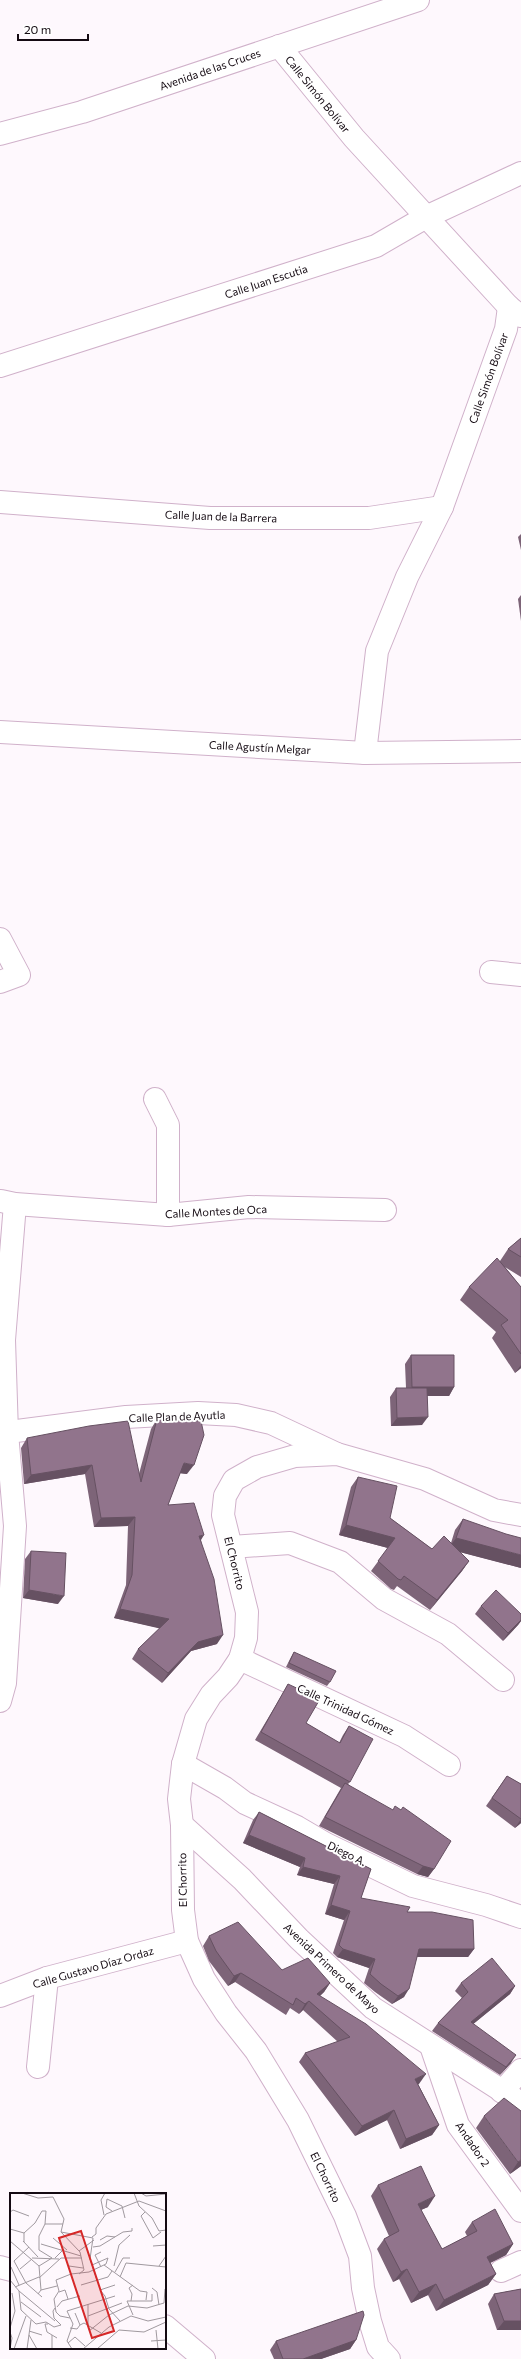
<svg xmlns="http://www.w3.org/2000/svg" width="521" height="2359" font-family="Commissioner,sans-serif">
<style>
.lines{fill:none;stroke-linecap:round;stroke-linejoin:round}
.street-casing{stroke:#d0b1ca;stroke-width:24}
.secondary-casing{stroke:#d0b1ca;stroke-width:24}
.street{stroke:#fff;stroke-width:22}
.secondary{stroke:#fff;stroke-width:22}
.wall{fill:#7d6478}
.shaded-wall{fill:#665162}
.building{fill:#91748c;stroke:#665162}
.labels{text-anchor:middle;dominant-baseline:central;stroke-width:4;stroke-linejoin:round;paint-order:stroke}
.street-label{font-size:11px;fill:#140a12;stroke:#fff}
.inset-road{fill:none;stroke:#a0999f;stroke-width:1}
.view{fill:#d62828;fill-opacity:0.15;stroke:#d62828;stroke-width:2}
.inset-edge{fill:none;stroke:#140a12;stroke-width:2}
</style>
<rect width="100%" height="100%" fill="#fef8fd"/>
<g class="lines">
<defs>
<g id="street">
<polyline points="279,46 354,138 509,307 520,316"/>
<polyline points="0,134 82,112 418,0"/>
<polyline points="0,366 376,246 426,217 521,173"/>
<polyline points="0,502 210,518 369,518 442,507"/>
<polyline points="0,732 365,753 521,751"/>
<polyline points="365,753 377,651 407,577 442,507 506,329 509,307"/>
<polyline points="0,939 19,975 0,982"/>
<polyline points="491,972 521,975"/>
<polyline points="155,1099 168,1125 168,1215"/>
<polyline points="1,1201 15,1204 168,1215 249,1207 385,1210"/>
<polyline points="0,1433 126,1417 198,1413 236,1415 271,1423 337,1454"/>
<polyline points="231,1547 290,1543 340,1562 384,1599 448,1634 503,1680"/>
<polyline points="240,1659 404,1736 449,1765"/>
<polyline points="0,1701 5,1683 15,1526 7,1433 4,1340 15,1204"/>
<polyline points="183,1764 225,1788 245,1803 297,1827 326,1844 413,1886 486,1905 521,1917"/>
<polyline points="182,1825 242,1879 299,1939 373,2008 521,2103"/>
<polyline points="0,1996 47,1978 187,1941"/>
<polyline points="431,2046 458,2125 521,2211"/>
<polyline points="38,2067 47,1978"/>
<polyline points="502,2092 521,2070"/>
<polyline points="0,2267 11,2270"/>
<polyline points="501,2271 521,2262"/>
<polyline points="165,2326 204,2359"/>
</g>
<polyline id="secondary" points="389,2359 378,2347 370,2321 363,2288 360,2256 345,2216 298,2120 256,2051 226,2013 204,1979 187,1941 183,1910 182,1825 179,1799 183,1764 196,1719 211,1695 228,1677 240,1659 246,1638 247,1612 223,1515 225,1496 234,1480 257,1467 295,1456 337,1454 425,1479 494,1510 521,1515"/>
</defs>
<use href="#street" class="street-casing"/>
<use href="#secondary" class="secondary-casing"/>
<use href="#street" class="street"/>
<use href="#secondary" class="secondary"/>
</g>
<g class="wall">
<polygon points="521,534 521,550 518,537"/>
<polygon points="521,595 521,621 518,599"/>
<polygon points="521,1238 521,1277 505,1267 521,1287 521,1368 515,1373 492,1338 496,1332 460,1300 469,1287 500,1261 508,1249"/>
<polygon points="411,1355 454,1387 449,1396 427,1396 422,1425 391,1426 390,1397 396,1388 406,1388 405,1364"/>
<polygon points="157,1419 187,1474 180,1473 168,1505 201,1540 217,1644 191,1651 162,1683 132,1659 138,1649 160,1628 114,1618 126,1585 128,1526 94,1527 85,1474 24,1484 21,1448 27,1438 139,1474 151,1429"/>
<polygon points="358,1477 390,1518 432,1549 451,1543 455,1530 463,1519 521,1568 460,1552 469,1561 462,1571 430,1610 397,1586 394,1590 391,1589 371,1571 388,1548 339,1535 351,1487"/>
<polygon points="31,1551 58,1604 23,1598 25,1559"/>
<polygon points="481,1606 521,1614 521,1621 518,1625 503,1641 475,1614"/>
<polygon points="294,1652 330,1682 327,1686 286,1667 291,1657"/>
<polygon points="288,1684 306,1723 339,1743 343,1735 349,1726 350,1782 348,1784 434,1869 428,1877 417,1874 319,1826 341,1788 255,1740 283,1693"/>
<polygon points="507,1776 521,1784 521,1823 515,1828 486,1806"/>
<polygon points="259,1812 371,1869 361,1898 407,1912 474,1949 468,1957 417,1957 404,1997 392,2004 375,1992 364,1983 369,1968 337,1957 333,1953 344,1920 325,1914 334,1884 297,1875 300,1867 243,1843 253,1820"/>
<polygon points="209,1936 282,1970 330,1983 324,1992 320,1996 419,2084 418,2084 439,2125 432,2135 400,2149 387,2120 355,2136 299,2062 305,2053 338,2042 303,2010 299,2014 290,2008 286,2015 235,1982 228,1986 209,1961 203,1946"/>
<polygon points="461,1983 515,1986 510,1994 473,2024 511,2063 500,2075 432,2031 438,2023 462,1998 455,1991"/>
<polygon points="484,2116 521,2166 510,2174 476,2128"/>
<polygon points="378,2185 428,2207 421,2210 442,2249 467,2236 465,2232 472,2222 513,2244 506,2255 490,2263 496,2274 488,2285 436,2311 428,2295 411,2303 399,2279 393,2282 377,2249 384,2239 389,2236 371,2196"/>
<polygon points="521,2289 521,2330 497,2330 488,2304 494,2294"/>
<polygon points="356,2340 350,2349 321,2359 274,2359 270,2350 276,2341"/>
</g>
<g class="shaded-wall">
<polygon points="521,1365 521,1368 515,1373"/>
<polygon points="412,1387 454,1387 449,1396 406,1396"/>
<polygon points="428,1417 422,1425 391,1426 397,1418"/>
<polygon points="184,1463 194,1465 187,1474 178,1473"/>
<polygon points="92,1465 85,1474 24,1484 31,1475"/>
<polygon points="135,1517 128,1526 94,1527 101,1518"/>
<polygon points="346,1525 395,1538 388,1548 339,1535"/>
<polygon points="204,1535 198,1545 199,1536"/>
<polygon points="456,1538 521,1555 521,1568 448,1549"/>
<polygon points="469,1561 462,1571 430,1610 437,1600"/>
<polygon points="29,1590 64,1596 58,1604 23,1598"/>
<polygon points="120,1609 169,1619 162,1629 114,1618"/>
<polygon points="521,1620 521,1621 518,1625 503,1641 508,1633"/>
<polygon points="223,1635 217,1644 191,1651 162,1683 168,1673 198,1642"/>
<polygon points="521,1819 521,1823 515,1828"/>
<polygon points="249,1835 305,1858 300,1867 243,1843"/>
<polygon points="423,1866 434,1869 428,1877 417,1874"/>
<polygon points="303,1867 340,1876 334,1884 297,1875"/>
<polygon points="331,1905 350,1911 344,1920 325,1914"/>
<polygon points="343,1949 375,1959 369,1968 337,1957"/>
<polygon points="419,1949 474,1949 468,1957 413,1957"/>
<polygon points="241,1973 235,1982 228,1986 234,1976"/>
<polygon points="330,1983 324,1992 311,2004 317,1994"/>
<polygon points="515,1986 510,1994 466,2030 471,2022"/>
<polygon points="409,1989 404,1997 392,2004 398,1996"/>
<polygon points="309,2001 303,2010 299,2014 305,2004"/>
<polygon points="516,2055 511,2063 500,2075 506,2067"/>
<polygon points="426,2074 419,2084 409,2088 415,2079"/>
<polygon points="394,2110 387,2120 355,2136 362,2126"/>
<polygon points="439,2125 432,2135 400,2149 406,2139"/>
<polygon points="521,2160 521,2166 510,2174 518,2162"/>
<polygon points="435,2196 428,2207 411,2214 418,2204"/>
<polygon points="513,2244 506,2255 480,2268 487,2257"/>
<polygon points="407,2269 399,2279 393,2282 401,2272"/>
<polygon points="496,2274 488,2285 436,2311 444,2300"/>
<polygon points="436,2284 428,2295 411,2303 419,2292"/>
<polygon points="504,2321 521,2321 521,2330 497,2330"/>
<polygon points="356,2340 350,2349 321,2359 303,2359"/>
</g>
<g class="building">
<polygon points="521,1238 521,1257 508,1249"/>
<polygon points="497,1258 521,1287 521,1354 501,1325 508,1320 469,1287"/>
<polygon points="411,1355 454,1355 454,1387 412,1387"/>
<polygon points="396,1388 427,1388 428,1417 397,1418"/>
<polygon points="157,1419 201,1421 204,1435 194,1465 184,1463 168,1505 194,1503 204,1535 199,1536 214,1579 223,1635 198,1642 168,1673 138,1649 169,1619 120,1609 132,1575 135,1517 101,1518 92,1465 31,1475 27,1438 89,1426 128,1421 141,1482"/>
<polygon points="358,1477 397,1486 390,1518 432,1549 444,1536 469,1561 437,1600 404,1576 401,1580 398,1579 378,1561 395,1538 346,1525"/>
<polygon points="463,1519 506,1534 521,1538 521,1555 456,1538"/>
<polygon points="31,1551 66,1553 64,1596 29,1590"/>
<polygon points="496,1590 521,1614 521,1620 508,1633 481,1606"/>
<polygon points="294,1652 336,1671 330,1682 289,1663"/>
<polygon points="288,1684 320,1699 306,1723 340,1743 349,1726 373,1739 350,1782 261,1732"/>
<polygon points="507,1776 521,1784 521,1819 492,1798"/>
<polygon points="345,1783 393,1810 395,1806 401,1810 403,1807 451,1841 434,1869 423,1866 325,1817"/>
<polygon points="259,1812 371,1869 361,1898 410,1907 407,1912 432,1912 473,1920 474,1949 419,1949 409,1989 398,1996 381,1984 370,1974 375,1959 343,1949 339,1945 350,1911 331,1905 340,1876 303,1867 305,1858 249,1835"/>
<polygon points="238,1922 282,1970 308,1958 330,1983 317,1994 366,2024 426,2074 415,2079 439,2125 406,2139 394,2110 362,2126 305,2053 350,2037 309,2001 305,2004 296,1998 293,2005 241,1973 234,1976 216,1951 209,1936"/>
<polygon points="492,1958 515,1986 471,2022 516,2055 506,2067 438,2023 468,1992 461,1983"/>
<polygon points="504,2098 521,2111 521,2160 518,2162 484,2116"/>
<polygon points="421,2166 435,2196 418,2204 442,2249 477,2231 472,2222 495,2209 513,2244 487,2257 496,2274 444,2300 436,2284 419,2292 407,2269 401,2272 384,2239 399,2231 378,2185"/>
<polygon points="521,2289 521,2321 504,2321 494,2294"/>
<polygon points="363,2311 364,2315 356,2340 303,2359 283,2359 276,2341"/>
</g>
<g class="labels">
<g class="street-label">
<text transform="translate(210 69) rotate(-19)">Avenida de las Cruces</text>
<text transform="translate(318 94) rotate(51)">Calle Simón Bolívar</text>
<text transform="translate(266 281) rotate(-18)">Calle Juan Escutia</text>
<text transform="translate(488 378) rotate(-70)">Calle Simón Bolívar</text>
<text transform="translate(221 516) rotate(2)">Calle Juan de la Barrera</text>
<text transform="translate(260 747) rotate(3)">Calle Agustín Melgar</text>
<text transform="translate(216 1211) rotate(-3)">Calle Montes de Oca</text>
<text transform="translate(177 1416) rotate(-2)">Calle Plan de Ayutla</text>
<text transform="translate(235 1563) rotate(76)">El Chorrito</text>
<text transform="translate(346 1709) rotate(25)">Calle Trinidad Gómez</text>
<text transform="translate(347 1853) rotate(26)">Diego A.</text>
<text transform="translate(182 1880) rotate(-91)">El Chorrito</text>
<text transform="translate(93 1967) rotate(-16)">Calle Gustavo Díaz Ordaz</text>
<text transform="translate(332 1968) rotate(43)">Avenida Primero de Mayo</text>
<text transform="translate(473 2144) rotate(56)">Andador 2</text>
<text transform="translate(326 2177) rotate(64)">El Chorrito</text>
</g>
</g>
<g transform="translate(10 2193)">
<rect width="156" height="156" fill="#fef8fd"/>
<path class="inset-road" d="M12,0L28,5L43,4L54,26L51,39M124,0L129,13L142,25L149,38L156,37M131,0L136,3L156,1M129,8L156,18M102,18L96,14L97,6L112,13L115,25M0,19L3,17L19,23M135,19L131,23L143,45L151,39M94,22L91,7L95,0M35,31H53M0,36L14,40M51,39L83,45L80,66L87,87M51,39L70,59L74,77L69,81M82,44L86,41V35L96,21L129,8M43,45L57,57M90,47L97,43L105,44M0,48L29,73M13,48L28,64M14,49V40L25,30L32,18H36L35,31L29,43V57L42,65L29,73M31,51L71,63M143,53L156,52M19,54L4,68L16,90L32,104M83,54L90,53L113,39L122,38V35M69,58L84,47M91,59L85,62L91,74M22,65L49,66M45,65L54,56M82,72L98,65M94,72L130,98L137,99L136,107M59,73L73,75M104,73L109,52L120,42M149,73L156,63M1,74L9,92M10,76L22,66M105,79L113,65H120M110,84L116,70L156,74M29,85L51,65H72M0,87L9,98L45,128M71,92L98,84L102,78M105,92L90,97L95,103L99,116L110,128M5,94L29,84M142,95L147,99L149,112M31,97L47,93M9,98L11,117L26,131L36,129L44,134L51,132L44,125L43,118L45,115M49,99L55,97L58,106M28,101L31,97L29,73M121,108L122,101L119,95L123,92M11,109L31,124M78,111V132M47,114L52,108L70,103M65,120L70,132M123,122L117,108H142V101M78,123L112,110M60,125L50,123L46,119L44,106L49,98L46,87L61,81L79,79L96,71L98,65M38,131H35L37,139L47,145M70,132L74,130L91,140M0,135L5,118L2,100M60,135L67,136L70,132M146,137L148,156M19,138L32,142M79,138L99,122L118,113L137,115L154,110L155,96M0,139L2,145L0,156M19,142L27,156M42,142V156M141,148L156,147M58,150L65,144L75,153M4,156L16,123M17,156L21,127M62,156L57,148L63,131L57,118L105,103M73,156L99,134L121,123L138,128L156,124M87,156L109,137L134,139L156,129"/>
<path class="view" d="M71,38L104,138L82,145L49,45Z"/>
<rect width="156" height="156" class="inset-edge"/>
</g>
<path d="M18 34v6h70v-6" fill="none" stroke="#140a12" stroke-width="2"/>
<text x="24" y="34" font-size="12" fill="#140a12" stroke="#ffffff" stroke-width="3" paint-order="stroke">20 m</text>
</svg>
